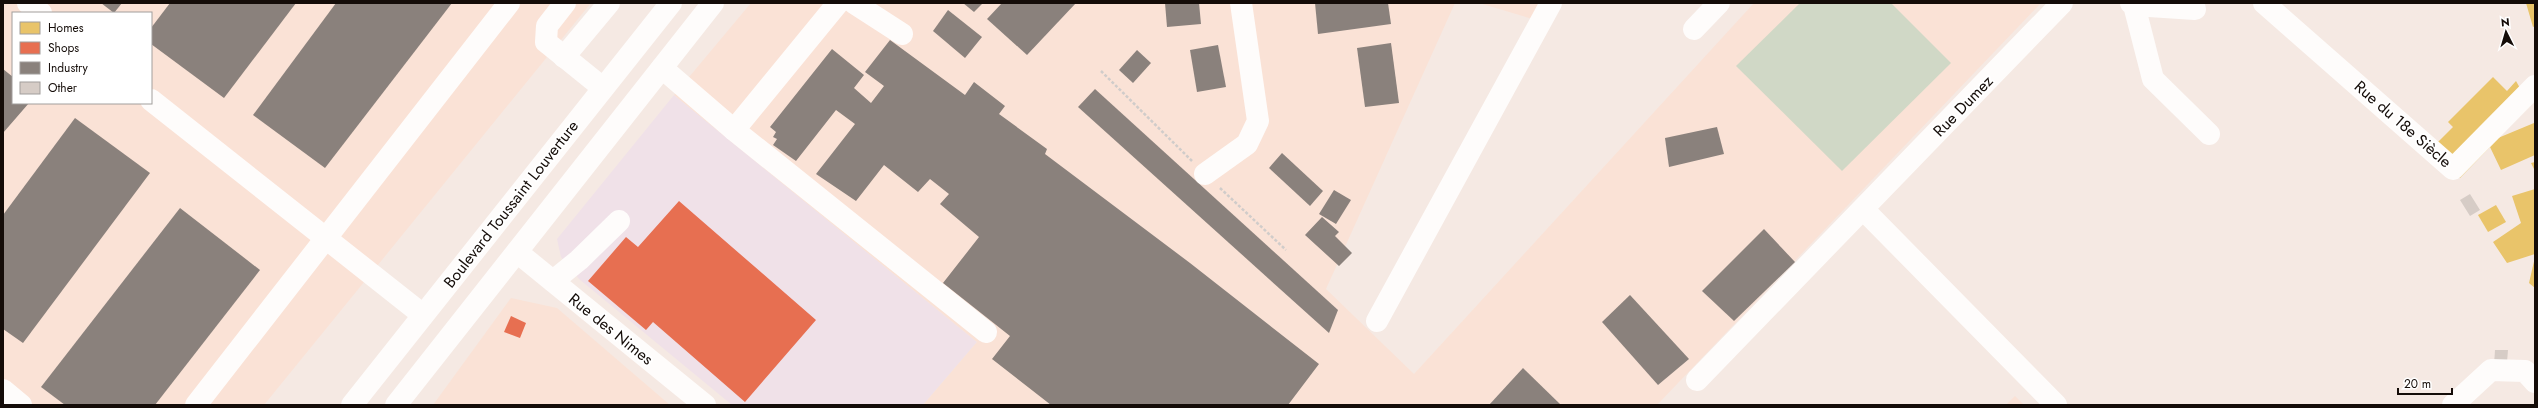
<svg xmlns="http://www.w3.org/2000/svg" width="2538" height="408" font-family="Jost,sans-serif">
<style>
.commercial{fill:#f0e1e8}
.built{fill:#fae2d6;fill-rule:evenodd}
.green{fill:#d0d8c6}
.homes{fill:#e9c46a}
.shops{fill:#e76f51}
.industry{fill:#8a817c}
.building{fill:#d6ccc6}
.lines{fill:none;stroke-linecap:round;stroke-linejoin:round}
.path{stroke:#d0ccca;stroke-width:2.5;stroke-dasharray:3 2;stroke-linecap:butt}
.minor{stroke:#fefcfb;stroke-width:22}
.major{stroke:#fefcfb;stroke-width:22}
.labels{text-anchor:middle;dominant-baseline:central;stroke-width:4;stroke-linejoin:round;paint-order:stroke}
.street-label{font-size:16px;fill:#140c08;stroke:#fff}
</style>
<rect width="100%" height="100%" fill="#f5e9e3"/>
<polygon class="commercial" points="674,95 977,342 923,405 732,405 579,279 561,257 557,239"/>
<g class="built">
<path d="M3,3H591L264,405H3ZM13,13H151V103H13Z"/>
<polygon points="751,3 1455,3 1326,289 1414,374 1754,3 2041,3 1657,405 923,405 977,342 674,95"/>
<polygon points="1479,3 1545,3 1536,20"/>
<polygon points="511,298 557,308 670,405 433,405"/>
<polygon points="2015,396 2024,405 2006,405"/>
</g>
<polygon class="green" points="1800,3 1891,3 1951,63 1842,171 1736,66"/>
<g class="homes">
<polygon points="2526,3 2535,3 2535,26 2533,27"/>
<polygon points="2493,77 2507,91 2516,81 2530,106 2498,138 2534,123 2535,155 2501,170 2490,147 2460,178 2431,149 2453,127 2448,122"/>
<polygon points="2535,162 2535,171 2531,163"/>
<polygon points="2535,189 2535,254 2507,263 2493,242 2521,223 2512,196"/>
<polygon points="2496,205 2506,222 2488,232 2478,215"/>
<polygon points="2535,257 2535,288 2529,283"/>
</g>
<g class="shops">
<polygon points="679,201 816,320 745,402 653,322 646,330 588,281 626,237 638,247"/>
<polygon points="511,316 526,323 520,338 504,332"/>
</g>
<g class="industry">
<polygon points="101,3 122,3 114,13"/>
<polygon points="170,3 296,3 224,98 151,44 151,28"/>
<polygon points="336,3 452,3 325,168 253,115"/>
<polygon points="963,3 983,3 974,12"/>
<polygon points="1002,3 1076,3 1027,55 987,19"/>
<polygon points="1165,3 1199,3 1201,24 1167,27"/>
<polygon points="1315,3 1388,3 1391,24 1318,34"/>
<polygon points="948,10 982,37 965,58 933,31"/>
<polygon points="890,40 965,95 974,82 1005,106 999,114 1047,149 1045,154 1190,263 1319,364 1288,405 1051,405 992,359 1010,336 943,283 979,237 940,204 949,194 930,179 918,192 884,165 856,201 816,174 855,124 836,110 796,161 773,145 777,139 773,137 776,132 770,127 832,49 864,75 854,88 871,103 884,86 865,72"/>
<polygon points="1391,43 1399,103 1365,107 1357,48"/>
<polygon points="1218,45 1226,87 1197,92 1190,50"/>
<polygon points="1137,50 1151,63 1133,83 1119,70"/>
<polygon points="3,69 13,77 13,103 29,103 3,133"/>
<polygon points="1095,89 1338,310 1329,333 1078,107"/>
<polygon points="75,118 150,173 23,343 3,329 3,215"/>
<polygon points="1717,127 1724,154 1669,167 1665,138"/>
<polygon points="1282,153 1323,191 1310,206 1269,168"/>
<polygon points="1334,190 1351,200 1336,224 1319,214"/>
<polygon points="180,208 260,270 155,405 65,405 41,387"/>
<polygon points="1322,217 1339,232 1335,236 1352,253 1339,266 1305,235"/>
<polygon points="1764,229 1795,262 1734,321 1702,291"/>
<polygon points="1630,295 1689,359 1658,385 1602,322"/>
<polygon points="1523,368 1561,405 1489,405"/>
</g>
<g class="building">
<polygon points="2470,194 2480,210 2470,216 2460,200"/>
<polygon points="2495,350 2508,350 2507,362 2494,365"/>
</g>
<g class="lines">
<g class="path">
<polyline points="1101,71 1192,161"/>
<polyline points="1220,188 1286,250"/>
</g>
<g class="minor">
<polyline points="28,3 41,13"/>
<polyline points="565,3 547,26 546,42 603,88"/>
<polyline points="854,3 902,34"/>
<polyline points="2131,3 2134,5 2153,79 2209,134"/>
<polyline points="2264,3 2453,169 2535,86"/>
<polyline points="2134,5 2195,9"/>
<polyline points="1694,29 1719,3"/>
<polyline points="564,57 609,3"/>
<polyline points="662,68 734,130 986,332"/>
<polyline points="151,100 423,315"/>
<polyline points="734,130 838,3"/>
<polyline points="1205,174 1247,144 1258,121 1241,3"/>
<polyline points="1864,210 2056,405"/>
<polyline points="517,252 705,405"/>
<polyline points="553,281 579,260 619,221"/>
<polyline points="1377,321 1551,3"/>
<polyline points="1697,380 2062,3"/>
<polyline points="3,390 21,405"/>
<polyline points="196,405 509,3"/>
<polyline points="2453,405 2491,370 2525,371 2535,382"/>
</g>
<g class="major">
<polyline points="352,405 671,3"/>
<polyline points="396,405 713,3"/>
</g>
</g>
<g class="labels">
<g class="street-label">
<text transform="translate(1963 106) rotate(-46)">Rue Dumez</text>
<text transform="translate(2403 124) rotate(41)">Rue du 18e Siècle</text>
<text transform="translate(511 204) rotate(-52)">Boulevard Toussaint Louverture</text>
<text transform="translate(611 329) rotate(39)">Rue des Nimes</text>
</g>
</g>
<rect width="2538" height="408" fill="none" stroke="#140c08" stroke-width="8"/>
<rect x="12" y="12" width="140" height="92" fill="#ffffff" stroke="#a19e9c"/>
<rect x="20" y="22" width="20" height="12" fill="#e9c46a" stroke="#a19e9c"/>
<text x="48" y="32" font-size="12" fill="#140c08">Homes</text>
<rect x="20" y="42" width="20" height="12" fill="#e76f51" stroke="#a19e9c"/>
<text x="48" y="52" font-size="12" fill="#140c08">Shops</text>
<rect x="20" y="62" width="20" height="12" fill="#8a817c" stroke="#a19e9c"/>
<text x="48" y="72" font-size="12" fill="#140c08">Industry</text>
<rect x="20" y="82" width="20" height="12" fill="#d6ccc6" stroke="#a19e9c"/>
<text x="48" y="92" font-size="12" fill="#140c08">Other</text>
<g transform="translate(2506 32) rotate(355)" stroke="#ffffff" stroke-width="3" paint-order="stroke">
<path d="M0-3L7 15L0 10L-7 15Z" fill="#140c08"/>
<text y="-6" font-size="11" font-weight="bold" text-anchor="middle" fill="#140c08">N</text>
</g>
<path d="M2398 388v6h54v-6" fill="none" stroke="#140c08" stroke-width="2"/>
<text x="2404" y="388" font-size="12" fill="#140c08" stroke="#ffffff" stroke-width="3" paint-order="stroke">20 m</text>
</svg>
